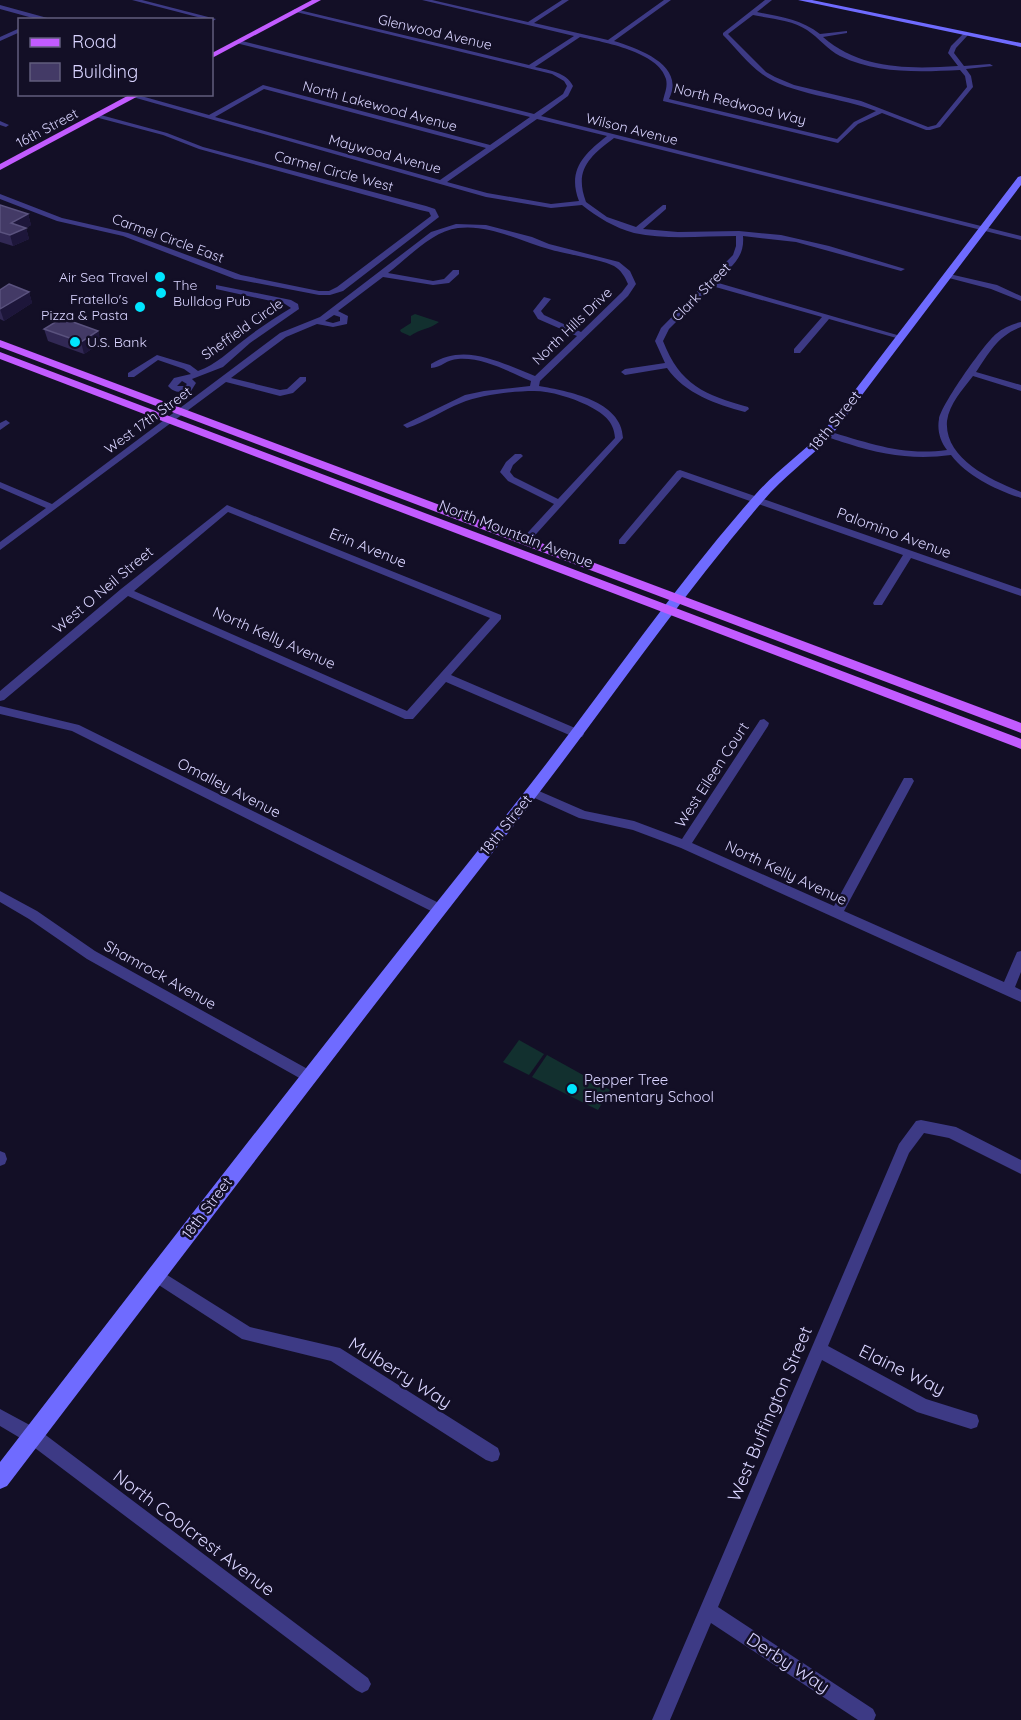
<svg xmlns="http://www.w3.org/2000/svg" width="1021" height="1720" viewBox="0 0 1021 1720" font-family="Quicksand,sans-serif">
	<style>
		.green { fill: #12302f }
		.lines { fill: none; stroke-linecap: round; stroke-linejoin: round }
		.minor { fill: #3d3a85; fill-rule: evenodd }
		.secondary { fill: #6f6bff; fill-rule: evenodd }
		.primary { fill: #c25bff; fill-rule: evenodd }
		.wall { fill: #312854 }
		.shaded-wall { fill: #1d163a }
		.building { fill: #433a66; stroke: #5a527e; stroke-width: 1.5 }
		.poi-dot { fill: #00e5ff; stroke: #130f26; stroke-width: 2 }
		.labels { text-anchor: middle; stroke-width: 5; stroke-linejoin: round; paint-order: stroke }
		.far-street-label { font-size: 14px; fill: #d9d4ff; stroke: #130f26 }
		.far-poi-label { font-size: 14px; fill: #d9d4ff; stroke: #130f26; text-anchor: end }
		.street-label { font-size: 15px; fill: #d9d4ff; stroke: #130f26 }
		.poi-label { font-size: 15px; fill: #d9d4ff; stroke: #130f26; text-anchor: start }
		.near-street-label { font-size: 18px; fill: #d9d4ff; stroke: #130f26 }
	</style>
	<rect width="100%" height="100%" fill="#130f26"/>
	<g class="green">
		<path d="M415,314L439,322C430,329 420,329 410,336L401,332L400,330L411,323V316Z"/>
		<path d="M519,1040L544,1054L529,1075L503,1062Z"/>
		<path d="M547,1055L610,1090L598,1110L532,1077Z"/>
	</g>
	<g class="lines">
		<g class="minor">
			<path d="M132,0H142L216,19L213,21Z"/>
			<path d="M422,0H432L528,22L562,0H569L534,23L608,40L664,0H671L614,41C639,49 686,65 669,99L837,139L854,122L876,111C844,98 788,94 762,74C748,64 736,48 723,35V33L765,0H772L757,12C779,17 801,19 820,34L847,31V33L823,37C861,70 910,69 958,66L948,53L951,46L964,33H968V35L956,48L954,53L964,66L990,64L993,66L966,69L971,76L973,87L940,127L930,130H926L882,113L858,124L838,143L663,101C664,94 668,88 666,79C659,52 603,42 580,37L535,67C549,70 566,72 573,86L568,96L541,116L1021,236V240L614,138C589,157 574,170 586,202L607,217L636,227L663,205H666V209L643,229L678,232L739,231L781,235L829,246L905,269L901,271L796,242L743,236C745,259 730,267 715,282L904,337L900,339L829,319L800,353H794V349L822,317L712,286L669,329L663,341C680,385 705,395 748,407L749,409L745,412C716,404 685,394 667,368L625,375L621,372L625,369L665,363L655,341L661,328L733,255L736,246V236C702,236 666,240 634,233C615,228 597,217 582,205L551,208L486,197L122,94H134L209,115L263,85L490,145L530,117L236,43L238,40L534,114L563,94L567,86L564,81L552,74L292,11L295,9L529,65L574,36ZM753,15C771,19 792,20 807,30C819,38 828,50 840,56C877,74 920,72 960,70L965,76L967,87L936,125L928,127L861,101L794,85L775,77L766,72L728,34ZM264,89L486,148L440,180L215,117ZM537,119L607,136C584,154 567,170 579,201L551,204L487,193L447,182Z"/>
			<path d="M0,5L51,19L52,20H40L0,9Z"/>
			<path d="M20,28V32L0,41V37Z"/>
			<path d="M97,114L167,133L203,147L426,206L435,209L439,217L343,291L330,295H319L235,279L123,236L57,221L0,199V194L62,218L128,233L241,275L319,291H329L337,287L431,216L429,212L420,210L199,149L163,135L95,117V115Z"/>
			<path d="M0,121L9,125L6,127L0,125Z"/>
			<path d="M456,224L486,225L532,237L549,244L619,262L630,271L636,284L628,296L540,381L539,386C568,391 622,401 623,438L528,543H522L520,541L554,504L508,481L500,472L506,462L515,454H521L523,456L513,465L510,472L514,477L558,499L615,438C614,420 602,413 587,405C572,398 551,391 534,391C513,391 480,395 461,403C443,410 426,422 407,428L403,425L465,395L484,391L530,386L531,381C509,372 483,357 458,359C447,359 441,368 431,368V364C465,342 501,363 535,376L577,336L538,319L533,311L544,297L551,299L541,311L544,315L581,332L622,292L628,284C625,277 621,270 614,266C603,260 566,254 552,250C521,242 491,224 458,228C432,231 408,258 388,273L433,281L444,279L453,270H459V274L449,283L433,285L383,277L338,311L348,316L347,324L333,327L317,324L286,337L231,378L280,390L287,389L300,377H306V381L293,393L280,396L226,382L0,550V542L46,508L0,488V482L52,504L280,333L320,317L431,232ZM334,315L340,317V321L333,323L325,321Z"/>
			<path d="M945,273L997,285L1021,296V301L991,289L945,277Z"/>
			<path d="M216,285L291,300L298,304L299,309L250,343L223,367L192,379L196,383L191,391C182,393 174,393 168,386L174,378L191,374L184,369L158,360L134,377H128V373L157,355L190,365L198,371C217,364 228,352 244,340C259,328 275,318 291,308L285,304L216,289ZM182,381L187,384L185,386H177Z"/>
			<path d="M1021,322V327C998,335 989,353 976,372L1021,385V391L973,376C963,389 949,404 947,421C944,459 992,480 1021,492V498C996,490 967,476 951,455C915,460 883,455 849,444C840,441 830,439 823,434L827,431C870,443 901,456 947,450C940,441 937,430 939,419C941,405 984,344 996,334C1003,328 1012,324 1021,322Z"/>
			<path d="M6,420L10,423L0,430V423Z"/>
			<path d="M680,470L1021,589V596L911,558L882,605H874L873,603L903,555L682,477L625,544H619V540L677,471Z"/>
			<path d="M227,505L501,615V619L451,675L582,731L584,734L582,737H574L446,682L413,719H405L128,596L4,700L0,701V691L121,589ZM228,512L490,618L407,711L134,591Z"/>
			<path d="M0,706L79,725L443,905L445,909L443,913H435L72,731L0,714Z"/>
			<path d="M764,719L769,723L768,726L692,843L834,906L904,778H912L914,781L844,911L1004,982L1017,952L1021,951V972L1015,987L1021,990V1002L681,848L633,830L579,818L528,795L526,792L532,788L585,811L634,821L682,839L760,720Z"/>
			<path d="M0,891L37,911L95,951L313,1072L315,1076L313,1080L308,1082L303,1080L87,959L29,919L0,902Z"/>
			<path d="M921,1120L956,1127L1021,1160V1174L949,1138L924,1133L909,1153L828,1346L926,1399L977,1415L979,1421L977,1427L971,1429L917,1412L822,1360L718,1607L873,1709L876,1715L874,1720H858L711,1623L670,1720H652L899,1144L916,1121Z"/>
			<path d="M0,1151L5,1153L7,1159L5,1164L0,1166Z"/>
			<path d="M156,1268L250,1327L340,1348L498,1448L500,1454L498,1460L492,1462L486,1460L331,1361L242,1339L151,1280L148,1275L151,1270Z"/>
			<path d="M0,1409L39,1430L368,1678L371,1684L368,1690L362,1693L356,1690L27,1442L0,1426Z"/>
		</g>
		<g class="secondary">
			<path d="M798,0H812L1021,43V47Z"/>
			<path d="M1021,176V185L831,436C809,459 783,477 763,501C677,601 603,711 522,815C348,1037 178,1262 7,1486L0,1489V1462C170,1241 341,1022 515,804C596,702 669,592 755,495C776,471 801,454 823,432L1018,177Z"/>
		</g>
		<g class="primary">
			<path d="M312,0H321L212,58V53Z"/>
			<path d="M131,94H142L0,170V164Z"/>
			<path d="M0,340L1021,723V733L0,347Z"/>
			<path d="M0,352L1021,739V749L0,359Z"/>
		</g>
	</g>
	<g class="wall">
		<path d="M0,205L28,214L31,225L26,228L29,239L13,246L0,242Z"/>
		<path d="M0,290L29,292L32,303L4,321L0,319Z"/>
		<path d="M44,329L98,331L101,343L84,354L48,341Z"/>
	</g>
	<g class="shaded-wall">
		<path d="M28,214L31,225L26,228L29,239L13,246L10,235L11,223Z"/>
		<path d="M29,292L32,303L4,321L0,309Z"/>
		<path d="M98,331L101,343L84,354L81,342Z"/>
	</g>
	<g class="building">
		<path d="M0,205L28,214L11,223L26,228L10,235L0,232Z"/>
		<path d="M9,284L29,292L0,309V290Z"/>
		<path d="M62,318L98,331L81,342L44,329Z"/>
	</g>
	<g class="poi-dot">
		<circle cx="160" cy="277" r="6"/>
		<circle cx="161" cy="293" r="6"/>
		<circle cx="140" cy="307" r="6"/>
		<circle cx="75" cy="342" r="6"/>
		<circle cx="572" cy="1089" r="6"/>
	</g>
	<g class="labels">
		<g class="far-street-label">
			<text transform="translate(435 32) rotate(13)" y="5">Glenwood Avenue</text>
			<text transform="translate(740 104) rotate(14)" y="5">North Redwood Way</text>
			<text transform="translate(380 106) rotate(15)" y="5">North Lakewood Avenue</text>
			<text transform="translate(47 128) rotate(-28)" y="5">16th Street</text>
			<text transform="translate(632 129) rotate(14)" y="5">Wilson Avenue</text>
			<text transform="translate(385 154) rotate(15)" y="5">Maywood Avenue</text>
			<text transform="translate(334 171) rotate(15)" y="5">Carmel Circle West</text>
			<text transform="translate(168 238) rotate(20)" y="5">Carmel Circle East</text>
			<text transform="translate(701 292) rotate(-45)" y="5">Clark Street</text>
			<text transform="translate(572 326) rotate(-44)" y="5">North Hills Drive</text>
			<text transform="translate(242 329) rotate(-35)" y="5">Sheffield Circle</text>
			<text transform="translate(148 420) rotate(-36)" y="5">West 17th Street</text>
		</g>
		<g class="far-poi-label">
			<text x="148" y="282">Air Sea Travel</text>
			<text x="173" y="290" text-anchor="start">The<tspan x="173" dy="16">Bulldog Pub</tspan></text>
			<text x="128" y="304">Fratello's<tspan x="128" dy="16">Pizza &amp; Pasta</tspan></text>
			<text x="87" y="347" text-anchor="start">U.S. Bank</text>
		</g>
		<g class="street-label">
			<text transform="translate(835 421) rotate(-51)" y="5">18th Street</text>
			<text transform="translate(894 533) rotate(20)" y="5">Palomino Avenue</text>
			<text transform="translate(516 534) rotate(21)" y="5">North Mountain Avenue</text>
			<text transform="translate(368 548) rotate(22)" y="5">Erin Avenue</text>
			<text transform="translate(103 590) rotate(-40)" y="5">West O Neil Street</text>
			<text transform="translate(274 638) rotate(24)" y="5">North Kelly Avenue</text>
			<text transform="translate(712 775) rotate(-57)" y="5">West Eileen Court</text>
			<text transform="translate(229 788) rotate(27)" y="5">Omalley Avenue</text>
			<text transform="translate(506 825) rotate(-51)" y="5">18th Street</text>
			<text transform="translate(786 873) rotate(25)" y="5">North Kelly Avenue</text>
			<text transform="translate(160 975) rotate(29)" y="5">Shamrock Avenue</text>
			<text transform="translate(207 1208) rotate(-53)" y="5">18th Street</text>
		</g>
		<g class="poi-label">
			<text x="584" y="1085">Pepper Tree<tspan x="584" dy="17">Elementary School</tspan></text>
		</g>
		<g class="near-street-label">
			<text transform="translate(902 1370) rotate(26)" y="6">Elaine Way</text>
			<text transform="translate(400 1373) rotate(32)" y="6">Mulberry Way</text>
			<text transform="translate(770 1414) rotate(-67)" y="6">West Buffington Street</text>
			<text transform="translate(194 1533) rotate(37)" y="6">North Coolcrest Avenue</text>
			<text transform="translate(788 1663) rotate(33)" y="6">Derby Way</text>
		</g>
	</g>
	<rect x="18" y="18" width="195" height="78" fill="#130f26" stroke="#625e7d" stroke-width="1.5"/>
	<rect x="30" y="38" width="30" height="9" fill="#c25bff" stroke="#625e7d" stroke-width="1.5"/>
	<text x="72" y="48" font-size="18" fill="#d9d4ff">Road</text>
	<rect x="30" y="63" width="30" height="18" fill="#433a66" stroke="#625e7d" stroke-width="1.5"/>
	<text x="72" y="78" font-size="18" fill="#d9d4ff">Building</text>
</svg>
